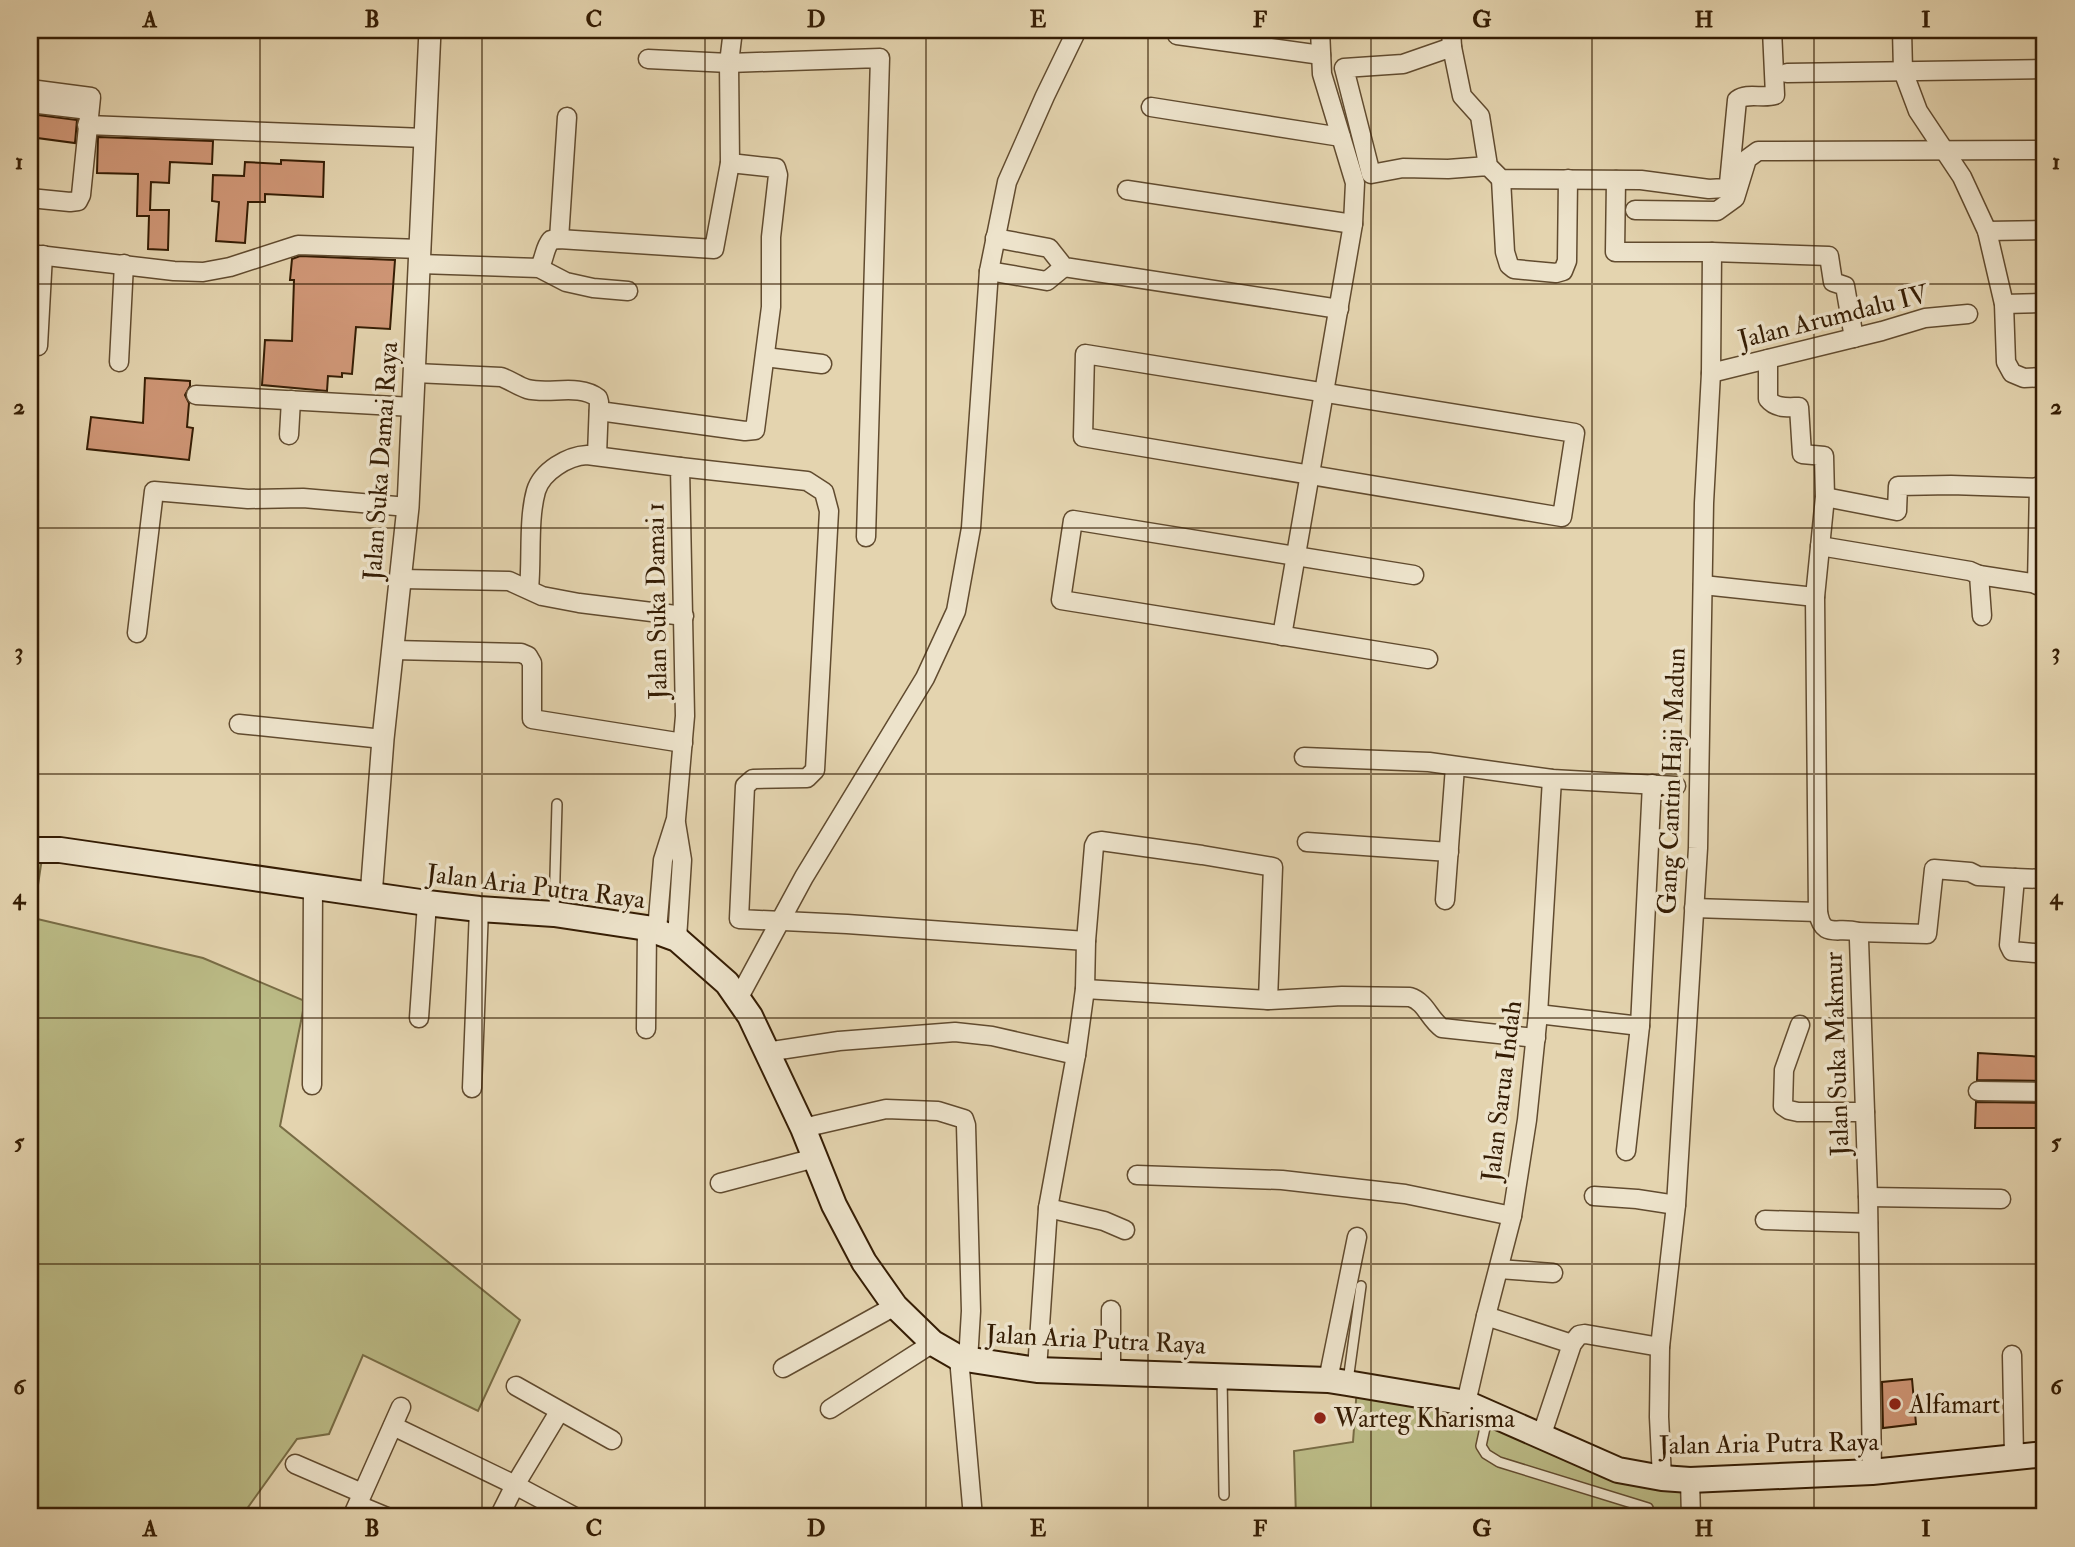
<svg xmlns="http://www.w3.org/2000/svg" width="2075" height="1547" viewBox="0 0 2075 1547" font-family="'IM FELL Double Pica',serif">
	<style>
		.green { fill: #bbbb86; stroke: #786c45; stroke-width: 2 }
		.building { fill: #cf9676; stroke: #351d04; stroke-width: 2 }
		.lines { fill: none; stroke-linecap: round; stroke-linejoin: round }
		.service-casing { stroke: #614b2f; stroke-width: 12 }
		.minor-casing { stroke: #614b2f; stroke-width: 21 }
		.tertiary-casing { stroke: #614b2f; stroke-width: 24 }
		.secondary-casing { stroke: #351d04; stroke-width: 28 }
		.service { stroke: #ede3cb; stroke-width: 9 }
		.minor { stroke: #ede3cb; stroke-width: 18 }
		.tertiary { stroke: #ede3cb; stroke-width: 21 }
		.secondary { stroke: #ede3cb; stroke-width: 24 }
		.grid { fill: none; stroke: #351d04; stroke-width: 2; stroke-opacity: 0.55 }
		.poi-dot { fill: #8f2418; stroke: #ede3cb; stroke-width: 2.5 }
		.labels { text-anchor: middle; stroke-width: 7; stroke-linejoin: round; paint-order: stroke }
		.street-label { font-size: 26px; fill: #351d04; stroke: #ede3cb }
		.poi-label { font-size: 26px; fill: #351d04; stroke: #ede3cb; text-anchor: start }
		.neatline { fill: none; stroke: #351d04; stroke-width: 2.5 }
		.grid-label { font-size: 23px; text-anchor: middle; font-weight: bold; fill: #351d04 }
	</style>
	<rect width="100%" height="100%" fill="#e4d4af"/>
	<filter id="stains"><feTurbulence type="fractalNoise" baseFrequency=".00286" numOctaves="4"/><feColorMatrix values="0 0 0 0 .2 0 0 0 0 .09 0 0 0 0 .02 0 0 0 .5 -.17"/></filter>
	<radialGradient id="worn" r=".72"><stop offset=".6" stop-color="#630" stop-opacity="0"/><stop offset="1" stop-color="#630" stop-opacity=".3"/></radialGradient>
	<g class="green">
		<path d="M42,858L33,918L203,958L305,1001L280,1126L520,1320L478,1411L363,1355L329,1434L297,1439L241,1517H30V860Z"/>
		<path d="M1357,1387L1438,1401L1684,1488L1683,1517H1296L1294,1451L1353,1442Z"/>
	</g>
	<g class="building">
		<path d="M30,114L77,120L75,143L30,137Z"/>
		<path d="M98,137L213,141L212,164L170,162L169,183L151,182L150,210H169L168,250L148,249L149,216H137L138,174L97,173Z"/>
		<path d="M281,160L324,162L323,197L265,194V202H248L245,243L216,241L219,202L212,201L213,175L244,176L245,162L281,164Z"/>
		<path d="M300,256L395,260L390,329L356,327L352,374L342,373V377L328,376L327,391L262,385L265,340L292,341L294,280H290L292,259Z"/>
		<path d="M145,378L190,381V386L185,395L189,403L187,427L193,428L189,460L87,449L91,417L143,423Z"/>
		<path d="M1978,1053L2045,1057V1081L1977,1080Z"/>
		<path d="M1976,1102L2045,1103V1128H1975Z"/>
		<path d="M1912,1379L1916,1424L1883,1428L1882,1382Z"/>
	</g>
	<g class="lines">
		<g class="service-casing">
			<g id="service">
				<path d="M554,912L557,804"/>
				<path d="M1222,1377L1224,1495"/>
				<path d="M1348,1381L1361,1286"/>
				<path d="M1488,1414L1481,1446L1486,1454L1499,1462L1648,1508"/>
			</g>
		</g>
		<g class="minor-casing">
			<g id="minor">
				<path d="M1451,30L1452,47"/>
				<path d="M1902,30L1903,71L1918,111L1962,177L1987,231L2004,304L2006,362L2012,373L2024,378L2045,377"/>
				<path d="M1177,35L1321,55"/>
				<path d="M648,59L729,63L880,58L866,537"/>
				<path d="M1787,73L2045,69"/>
				<path d="M30,89L91,97L81,195L78,201L70,202L30,198"/>
				<path d="M30,103L89,110"/>
				<path d="M1151,107L1341,137"/>
				<path d="M87,125L425,138"/>
				<path d="M1488,166L1448,169L1403,168L1371,174L1344,68L1403,64L1452,47L1462,96L1480,116L1488,166L1501,179L1641,180L1709,189L1725,188L1729,183L1737,100C1748,92 1762,99 1775,95L1772,30"/>
				<path d="M1501,179L1505,252L1509,265L1514,269L1556,273L1563,271L1567,261L1568,179"/>
				<path d="M1616,180L1615,252H1712L1711,373L1704,503L1698,848L1676,1205L1660,1347L1659,1417L1662,1478"/>
				<path d="M1127,190L1353,224"/>
				<path d="M1635,210L1717,211L1735,198L1747,159L1758,151L2045,150"/>
				<path d="M1987,231L2045,230"/>
				<path d="M995,238L1049,248L1064,267L1339,309"/>
				<path d="M559,239L567,117"/>
				<path d="M1712,252L1829,256L1833,282L1845,286L1854,338"/>
				<path d="M30,254L174,271L203,272L230,267L298,245L421,249"/>
				<path d="M420,264L539,268L566,282L593,288L628,291"/>
				<path d="M539,268C545,259 544,248 551,240L559,239L714,249L730,163L729,63L733,30"/>
				<path d="M989,271L1047,281L1064,267"/>
				<path d="M2004,304L2045,303"/>
				<path d="M38,346L43,255"/>
				<path d="M1085,354L1575,433L1562,517L1083,437Z"/>
				<path d="M765,357L822,364"/>
				<path d="M1768,359V399C1776,409 1788,407 1799,407L1802,454L1824,456L1825,497L1815,597L1818,912C1823,940 1837,926 1858,932L1859,940L1868,1197L1872,1472"/>
				<path d="M119,362L124,264"/>
				<path d="M415,373L501,377C510,380 518,386 527,389C549,395 579,383 598,398L599,402L597,455"/>
				<path d="M1711,373L1882,331L1925,318L1968,314"/>
				<path d="M196,395L413,407"/>
				<path d="M599,411L745,431L755,430L771,307V237L778,175L776,168L730,163"/>
				<path d="M289,435L291,400"/>
				<path d="M680,467L807,481L824,492L829,511L815,770L807,778L753,779L745,786L739,919L847,924L1086,941"/>
				<path d="M1825,497L1897,511L1898,486L1951,485L2045,488"/>
				<path d="M1820,546L1970,571L1979,575L1982,616"/>
				<path d="M1414,575L1073,520L1061,600L1428,659"/>
				<path d="M1979,575L2045,585"/>
				<path d="M401,579L509,581L542,596L579,603L684,616"/>
				<path d="M1703,585L1815,597"/>
				<path d="M2037,585L2039,486"/>
				<path d="M529,589C532,559 528,519 536,491C542,471 568,456 587,455L680,467L685,716L676,819L663,860L657,930"/>
				<path d="M137,633L154,491L248,499L303,498L408,507"/>
				<path d="M1282,636L1353,224L1355,183L1322,74L1320,30"/>
				<path d="M394,650L521,653L528,656L532,663V719L683,743"/>
				<path d="M239,724L383,739"/>
				<path d="M1304,757L1429,762L1552,779L1676,786"/>
				<path d="M676,823L682,860L677,939"/>
				<path d="M1307,842L1449,852"/>
				<path d="M2045,879L2015,878L2009,945L2012,951L2045,954"/>
				<path d="M1445,900L1455,767"/>
				<path d="M1694,908L1818,912"/>
				<path d="M1858,932L1927,934L1934,869L1970,872L1978,876L2015,878"/>
				<path d="M1085,989L1268,1000L1342,996L1410,997C1426,1002 1429,1019 1442,1028L1536,1038"/>
				<path d="M738,999L804,877L925,678L956,611L971,528L989,271L1007,182L1045,96L1077,30"/>
				<path d="M1538,1014L1640,1026"/>
				<path d="M419,1018L427,903"/>
				<path d="M1800,1025L1784,1070L1783,1106L1789,1110L1798,1112H1865"/>
				<path d="M646,1029L647,928"/>
				<path d="M766,1052L839,1041L955,1032L992,1036L1076,1055"/>
				<path d="M312,1085L313,887"/>
				<path d="M472,1088L479,909"/>
				<path d="M1978,1091L2045,1092"/>
				<path d="M803,1128L886,1109L938,1111L964,1119L966,1125L971,1311L968,1361"/>
				<path d="M1626,1151L1640,1026L1652,784"/>
				<path d="M1137,1175L1282,1180L1405,1194L1512,1216"/>
				<path d="M720,1183L815,1158"/>
				<path d="M1594,1196L1637,1199L1676,1205"/>
				<path d="M1868,1197L2001,1199"/>
				<path d="M1048,1208L1104,1221L1125,1230"/>
				<path d="M1765,1220L1868,1223"/>
				<path d="M1499,1269L1553,1273"/>
				<path d="M1486,1316L1572,1344"/>
				<path d="M2012,1355L2014,1456"/>
				<path d="M959,1358L973,1517"/>
				<path d="M783,1368L895,1306"/>
				<path d="M1037,1370L1048,1208L1076,1055L1085,989L1086,941L1094,846L1096,842L1101,841L1202,855L1273,867L1268,1000"/>
				<path d="M1111,1372V1310"/>
				<path d="M1328,1380L1357,1237"/>
				<path d="M516,1386L612,1440"/>
				<path d="M1466,1403L1486,1316L1512,1216L1527,1120L1538,1014L1552,779"/>
				<path d="M830,1409L933,1343"/>
				<path d="M393,1426L515,1485L575,1517"/>
				<path d="M1541,1437L1572,1344L1579,1335L1585,1334L1660,1347"/>
				<path d="M295,1464L362,1493"/>
				<path d="M1690,1480L1691,1517"/>
				<path d="M358,1505L387,1517"/>
				<path d="M352,1517L401,1407"/>
				<path d="M499,1517L515,1485L559,1412"/>
			</g>
		</g>
		<g class="tertiary-casing">
			<path id="tertiary" d="M371,896L383,739L408,507L430,30"/>
		</g>
		<g class="secondary-casing">
			<path id="secondary" d="M30,850H60L427,903L479,909L554,914L647,928L677,939L727,983L750,1016L803,1128L834,1205L864,1262L895,1306L933,1343L959,1358L1037,1370L1328,1380L1347,1383L1466,1403L1618,1470L1662,1478L1690,1480L1872,1472L2045,1454"/>
		</g>
		<use href="#service" class="service"/>
		<use href="#minor" class="minor"/>
		<use href="#tertiary" class="tertiary"/>
		<use href="#secondary" class="secondary"/>
	</g>
	<path class="grid" d="M260,30V1517M482,30V1517M705,30V1517M926,30V1517M1148,30V1517M1371,30V1517M1592,30V1517M1814,30V1517M30,284H2045M30,528H2045M30,774H2045M30,1018H2045M30,1264H2045"/>
	<g class="poi-dot">
		<circle cx="1895" cy="1404" r="7"/>
		<circle cx="1320" cy="1418" r="7"/>
	</g>
	<g class="labels">
		<g class="street-label">
			<text transform="translate(1833 316) rotate(-14)" y="9">Jalan Arumdalu IV</text>
			<text transform="translate(380 461) rotate(-86)" y="9">Jalan Suka Damai Raya</text>
			<text transform="translate(656 601) rotate(-91)" y="9">Jalan Suka Damai 1</text>
			<text transform="translate(1671 781) rotate(-88)" y="9">Gang Cantin Haji Madun</text>
			<text transform="translate(536 886) rotate(7)" y="9">Jalan Aria Putra Raya</text>
			<text transform="translate(1836 1054) rotate(-92)" y="9">Jalan Suka Makmur</text>
			<text transform="translate(1501 1091) rotate(-83)" y="9">Jalan Sarua Indah</text>
			<text transform="translate(1096 1339) rotate(3)" y="9">Jalan Aria Putra Raya</text>
			<text transform="translate(1769 1443) rotate(-1)" y="9">Jalan Aria Putra Raya</text>
		</g>
		<g class="poi-label">
			<text x="1909" y="1413">Alfamart</text>
			<text x="1334" y="1427">Warteg Kharisma</text>
		</g>
	</g>
	<rect width="2075" height="1547" fill="none" stroke="#e4d4af" stroke-width="77"/>
	<rect x="38" y="38" width="1998" height="1470" class="neatline"/>
	<g class="grid-label">
		<text x="150" y="27">A</text>
		<text x="372" y="27">B</text>
		<text x="594" y="27">C</text>
		<text x="816" y="27">D</text>
		<text x="1038" y="27">E</text>
		<text x="1260" y="27">F</text>
		<text x="1482" y="27">G</text>
		<text x="1704" y="27">H</text>
		<text x="1926" y="27">I</text>
		<text x="19" y="169">1</text>
		<text x="2056" y="169">1</text>
		<text x="19" y="414">2</text>
		<text x="2056" y="414">2</text>
		<text x="19" y="659">3</text>
		<text x="2056" y="659">3</text>
		<text x="19" y="904">4</text>
		<text x="2056" y="904">4</text>
		<text x="19" y="1149">5</text>
		<text x="2056" y="1149">5</text>
		<text x="19" y="1394">6</text>
		<text x="2056" y="1394">6</text>
		<text x="150" y="1536">A</text>
		<text x="372" y="1536">B</text>
		<text x="594" y="1536">C</text>
		<text x="816" y="1536">D</text>
		<text x="1038" y="1536">E</text>
		<text x="1260" y="1536">F</text>
		<text x="1482" y="1536">G</text>
		<text x="1704" y="1536">H</text>
		<text x="1926" y="1536">I</text>
	</g>
	<rect width="100%" height="100%" filter="url(#stains)"/>
	<rect width="100%" height="100%" fill="url(#worn)"/>
</svg>
